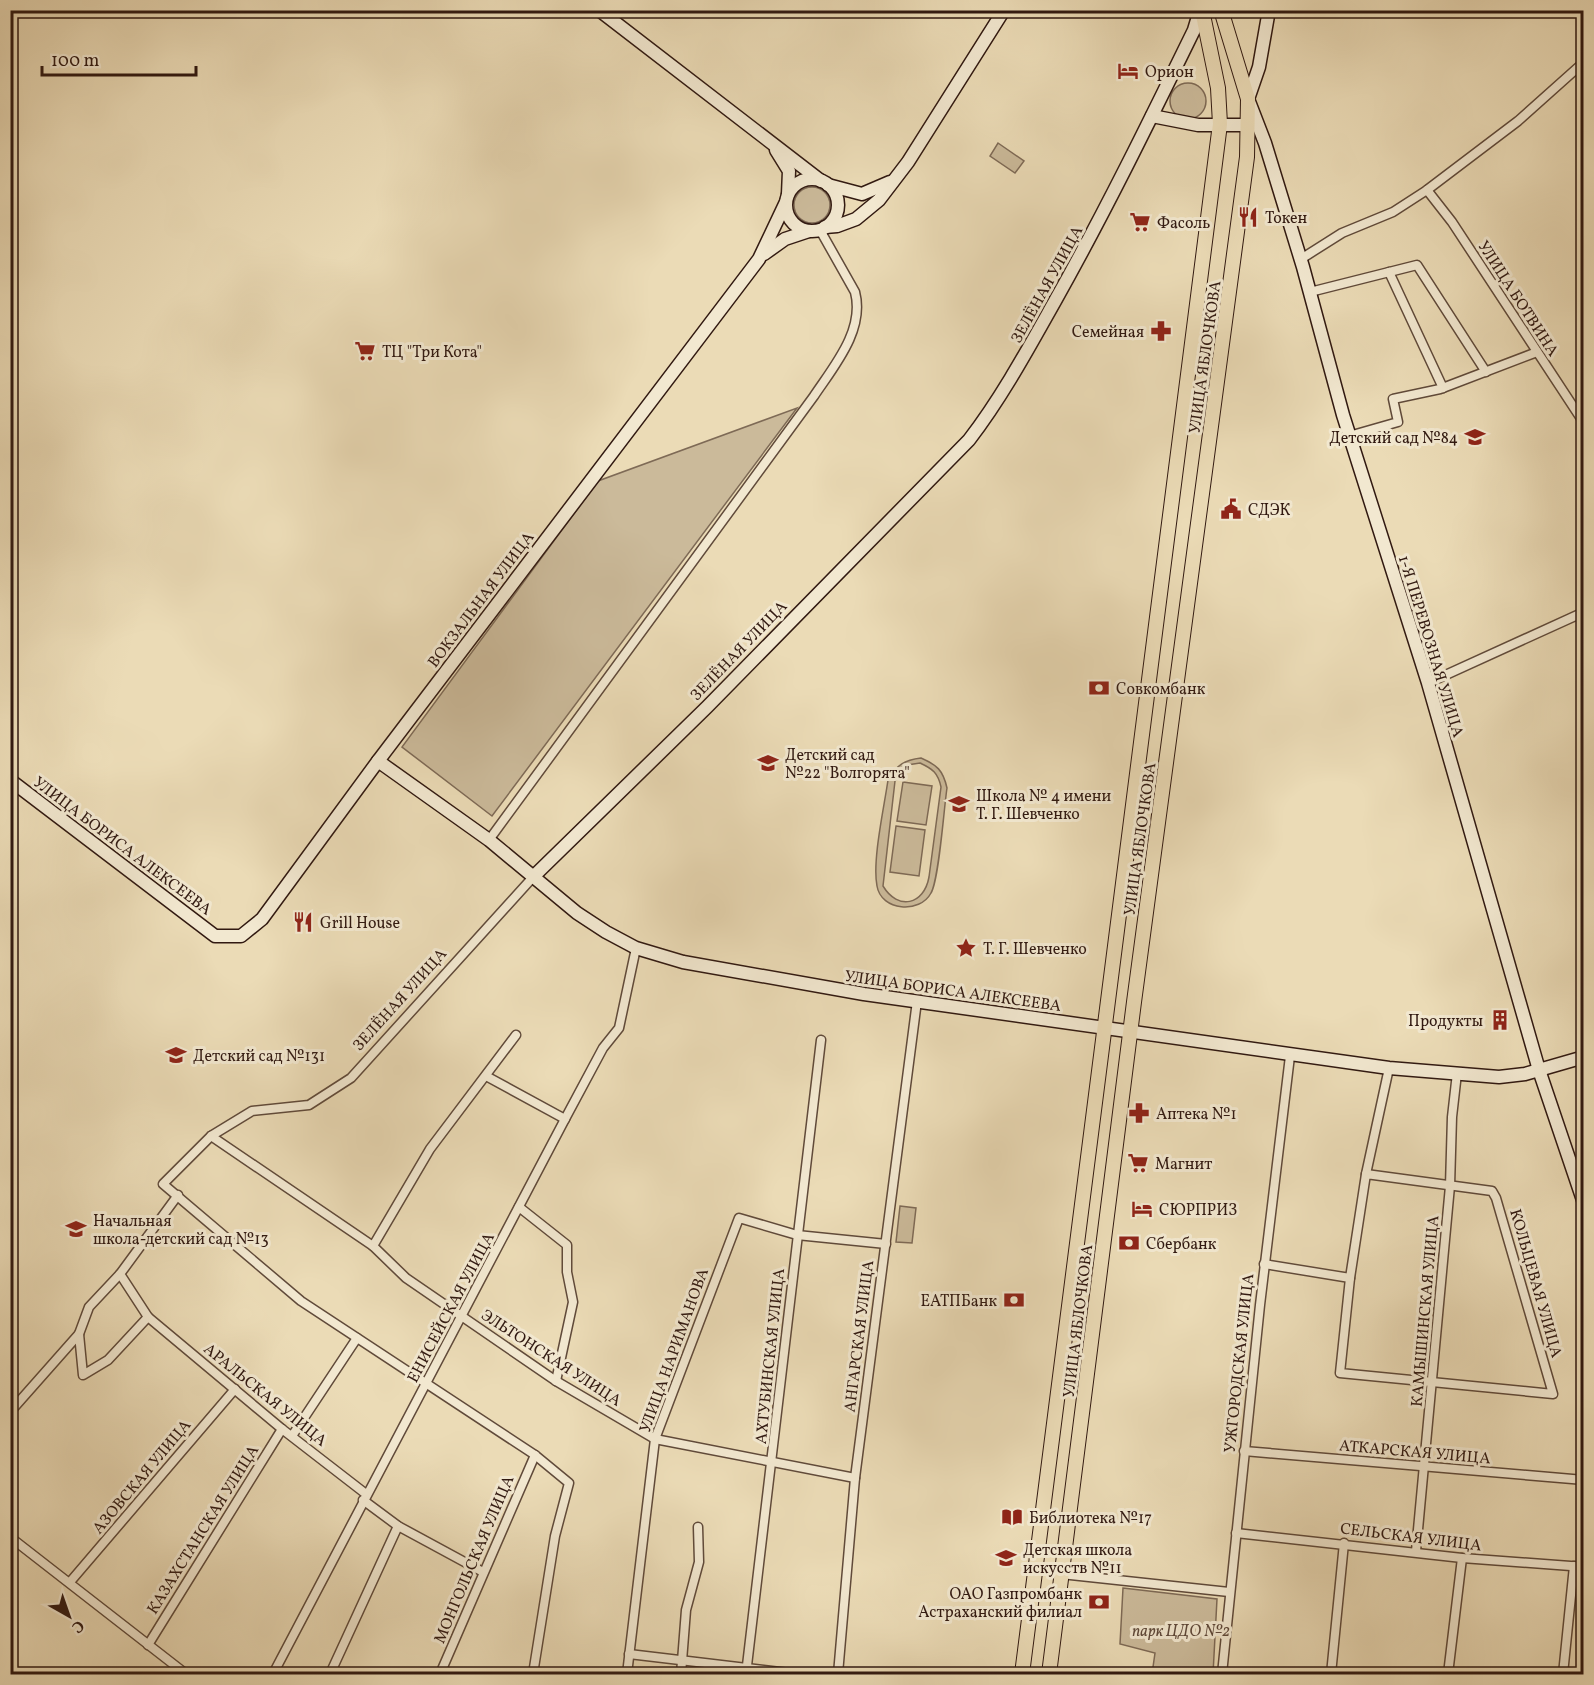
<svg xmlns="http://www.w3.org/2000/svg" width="1594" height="1685" viewBox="0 0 1594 1685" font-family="Vollkorn,serif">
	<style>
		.green { fill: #cbba9a; stroke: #7e6a56; stroke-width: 1.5; fill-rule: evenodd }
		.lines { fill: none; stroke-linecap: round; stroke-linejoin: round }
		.street-casing { stroke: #604a3a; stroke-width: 11 }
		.secondary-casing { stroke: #311911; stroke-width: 15 }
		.primary-casing { stroke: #311911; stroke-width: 16 }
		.street { stroke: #f2e8d0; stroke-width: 8 }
		.secondary { stroke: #f2e8d0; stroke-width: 12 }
		.primary { stroke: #ebdbb6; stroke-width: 14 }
		.labels { text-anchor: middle; stroke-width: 6; stroke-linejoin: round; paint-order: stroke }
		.poi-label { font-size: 16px; fill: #311911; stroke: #f2e8d0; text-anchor: start }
		.street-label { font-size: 16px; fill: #311911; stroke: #f2e8d0 }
		.park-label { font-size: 16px; font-style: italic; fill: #5f493a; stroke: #f2e8d0 }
	</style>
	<rect width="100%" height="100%" fill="#ebdbb6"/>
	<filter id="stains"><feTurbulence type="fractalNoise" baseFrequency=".00333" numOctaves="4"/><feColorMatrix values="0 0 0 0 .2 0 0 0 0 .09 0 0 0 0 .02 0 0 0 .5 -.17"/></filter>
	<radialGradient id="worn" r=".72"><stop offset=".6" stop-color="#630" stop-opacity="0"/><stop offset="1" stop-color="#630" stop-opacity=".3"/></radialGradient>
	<g class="green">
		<circle cx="1188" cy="101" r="18"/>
		<path d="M998,143L1024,161L1015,173L990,156Z"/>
		<circle cx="812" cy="205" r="18"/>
		<path d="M797,408L492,816L402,747L598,481Z"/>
		<path d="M921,758C937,765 943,770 947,788C944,807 939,880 931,893C920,914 881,911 877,886C872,861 884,808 888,780C896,765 905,760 921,758ZM920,763C933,769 938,773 941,787L929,877C924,905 898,911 883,886L895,781L907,765Z"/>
		<path d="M903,782L932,786L926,825L897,821Z"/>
		<path d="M896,826L925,830L919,876L890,872Z"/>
		<path d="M900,1206L916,1208L912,1243L896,1242Z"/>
		<path d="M1123,1588L1217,1599L1213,1674H1152L1155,1653L1120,1644Z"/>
	</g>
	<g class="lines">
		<g class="street-casing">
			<g id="street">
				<path d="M1427,190L1452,222L1584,423"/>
				<path d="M1301,259L1342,233L1393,212L1427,190L1518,121L1584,62"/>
				<path d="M1389,272L1443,388"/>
				<path d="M1310,292L1417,265L1486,372"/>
				<path d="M1349,436L1398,422L1393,399L1440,389L1537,352"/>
				<path d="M1428,683L1584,612"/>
				<path d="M489,840L814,396C834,366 865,330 855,292L820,230"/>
				<path d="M486,1076L565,1119"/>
				<path d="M211,1136L373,1246L406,1278L556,1381L655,1439L855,1478"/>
				<path d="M1366,1174L1492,1191L1496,1198L1553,1394L1340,1373L1350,1278Z"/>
				<path d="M1366,1174L1389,1068"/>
				<path d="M519,1207L567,1245V1272L573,1302L556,1381"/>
				<path d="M373,1246L430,1149L516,1035"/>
				<path d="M1264,1264L1350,1278"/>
				<path d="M148,1317L282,1429L366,1494"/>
				<path d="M79,1334L89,1307L120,1274"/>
				<path d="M10,1412L79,1334L83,1375L108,1360L148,1317L120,1274L178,1195"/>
				<path d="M292,1436L357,1338"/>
				<path d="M1244,1451L1584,1480"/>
				<path d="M363,1500L398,1526L483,1572"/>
				<path d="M1236,1533L1462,1558L1584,1567"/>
				<path d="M10,1537L186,1674"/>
				<path d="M1416,1551L1450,1186L1452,1117L1457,1073"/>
				<path d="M1061,1574L1229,1592"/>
				<path d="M70,1582L235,1389"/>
				<path d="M148,1645L282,1429"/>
				<path d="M629,1654L797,1674"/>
				<path d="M273,1674L565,1119L603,1048L619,1028L636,948"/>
				<path d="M330,1674L398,1526"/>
				<path d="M440,1674L535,1455"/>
				<path d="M533,1674L555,1536L569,1483L535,1455L301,1301L163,1184L211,1136L252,1111L309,1105L351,1078L534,876"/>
				<path d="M627,1674L655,1439L739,1218L797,1235L886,1244"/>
				<path d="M681,1674L686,1610L699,1562L698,1527"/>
				<path d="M746,1674L821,1040"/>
				<path d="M838,1674L855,1478L917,1001"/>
				<path d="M1222,1674L1260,1305L1290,1056"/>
				<path d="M1331,1674L1344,1543"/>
				<path d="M1448,1674L1462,1558"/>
				<path d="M1563,1674L1574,1566"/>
			</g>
		</g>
		<g class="secondary-casing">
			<g id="secondary">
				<path d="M599,10L821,181"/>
				<path d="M1269,10L1259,67L1248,99L1265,143L1303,267L1343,415L1428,683L1539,1070L1584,1203"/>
				<path d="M1152,116L1198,125H1249"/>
				<path d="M776,150L789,171L788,194"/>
				<circle cx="812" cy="205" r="26"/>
				<path d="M828,185L862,194L890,182"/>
				<path d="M825,227L837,226L856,219L879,200L908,162L1004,10"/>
				<path d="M764,254L785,239L809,231"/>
				<path d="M378,761L489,840L577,913L606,932L636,948L683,962L864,994L1389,1068L1499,1077L1525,1074L1584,1057"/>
				<path d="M10,780L215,936H241L262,919L378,761L759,259L786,202"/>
				<path d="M534,876L707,707L969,440C1002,397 1028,349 1055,301C1105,212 1149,122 1194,30L1200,10"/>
			</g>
		</g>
		<g class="primary-casing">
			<g id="primary">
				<path d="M1022,1674L1220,124L1218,88L1202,10"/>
				<path d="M1049,1674L1134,1002L1247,157L1248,99L1221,10"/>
			</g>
		</g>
		<use href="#street" class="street"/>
		<use href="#secondary" class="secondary"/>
		<use href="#primary" class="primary"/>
	</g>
	<defs>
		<g id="hotel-bare" transform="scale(1.62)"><path d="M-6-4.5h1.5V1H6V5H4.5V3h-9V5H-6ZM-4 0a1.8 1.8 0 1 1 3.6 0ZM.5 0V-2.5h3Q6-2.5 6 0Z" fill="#8f2418" stroke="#f2e8d0" stroke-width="2.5" paint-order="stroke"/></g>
		<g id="restaurant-bare" transform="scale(1.62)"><path d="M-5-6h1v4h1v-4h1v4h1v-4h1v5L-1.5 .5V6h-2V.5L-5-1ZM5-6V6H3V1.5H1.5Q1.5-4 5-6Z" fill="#8f2418" stroke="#f2e8d0" stroke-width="2.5" paint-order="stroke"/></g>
		<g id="supermarket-bare" transform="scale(1.62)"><path d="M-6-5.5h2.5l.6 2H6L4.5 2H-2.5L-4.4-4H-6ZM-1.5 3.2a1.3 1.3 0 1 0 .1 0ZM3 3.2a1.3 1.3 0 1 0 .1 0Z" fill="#8f2418" stroke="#f2e8d0" stroke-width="2.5" paint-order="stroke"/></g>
		<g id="pharmacy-bare" transform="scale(1.62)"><path d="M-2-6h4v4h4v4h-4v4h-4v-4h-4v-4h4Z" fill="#8f2418" stroke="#f2e8d0" stroke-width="2.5" paint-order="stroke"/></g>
		<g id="school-bare" transform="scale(1.62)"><path d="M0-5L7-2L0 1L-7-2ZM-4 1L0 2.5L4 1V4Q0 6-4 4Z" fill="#8f2418" stroke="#f2e8d0" stroke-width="2.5" paint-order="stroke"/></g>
		<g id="civic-bare" transform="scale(1.62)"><path d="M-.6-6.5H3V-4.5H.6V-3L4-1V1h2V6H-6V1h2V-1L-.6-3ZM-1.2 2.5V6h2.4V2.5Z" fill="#8f2418" stroke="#f2e8d0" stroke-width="2.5" paint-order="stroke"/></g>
		<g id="bank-bare" transform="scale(1.62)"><path d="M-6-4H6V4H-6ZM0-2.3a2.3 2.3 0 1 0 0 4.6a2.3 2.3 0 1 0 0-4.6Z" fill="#8f2418" stroke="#f2e8d0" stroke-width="2.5" paint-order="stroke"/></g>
		<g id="sight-bare" transform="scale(1.62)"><path d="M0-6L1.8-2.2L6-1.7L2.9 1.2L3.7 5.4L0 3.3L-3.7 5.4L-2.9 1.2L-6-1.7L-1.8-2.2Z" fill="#8f2418" stroke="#f2e8d0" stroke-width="2.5" paint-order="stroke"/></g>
		<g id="building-bare" transform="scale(1.62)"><path d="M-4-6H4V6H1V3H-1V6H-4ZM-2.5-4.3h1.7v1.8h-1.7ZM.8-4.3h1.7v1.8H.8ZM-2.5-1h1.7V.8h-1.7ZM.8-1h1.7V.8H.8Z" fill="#8f2418" stroke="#f2e8d0" stroke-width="2.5" paint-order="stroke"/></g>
		<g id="library-bare" transform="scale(1.62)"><path d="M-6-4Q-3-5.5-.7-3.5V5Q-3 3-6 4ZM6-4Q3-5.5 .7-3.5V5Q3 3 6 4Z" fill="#8f2418" stroke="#f2e8d0" stroke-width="2.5" paint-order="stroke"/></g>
	</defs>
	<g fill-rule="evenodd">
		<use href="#hotel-bare" x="1128" y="71"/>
		<use href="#restaurant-bare" x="1248" y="217"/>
		<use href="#supermarket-bare" x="1140" y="222"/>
		<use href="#pharmacy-bare" x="1161" y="331"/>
		<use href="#supermarket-bare" x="365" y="351"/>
		<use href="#school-bare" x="1475" y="437"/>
		<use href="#civic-bare" x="1231" y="509"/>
		<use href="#bank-bare" x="1099" y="688"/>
		<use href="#school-bare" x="768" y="763"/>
		<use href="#school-bare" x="959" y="804"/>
		<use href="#restaurant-bare" x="303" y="922"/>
		<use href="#sight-bare" x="966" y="948"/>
		<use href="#building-bare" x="1500" y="1020"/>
		<use href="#school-bare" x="176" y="1055"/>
		<use href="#pharmacy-bare" x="1139" y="1113"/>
		<use href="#supermarket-bare" x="1138" y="1163"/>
		<use href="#hotel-bare" x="1142" y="1209"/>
		<use href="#school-bare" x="76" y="1229"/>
		<use href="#bank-bare" x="1129" y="1243"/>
		<use href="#bank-bare" x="1014" y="1300"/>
		<use href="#library-bare" x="1012" y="1517"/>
		<use href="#school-bare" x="1006" y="1558"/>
		<use href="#bank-bare" x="1099" y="1602"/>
	</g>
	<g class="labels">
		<g class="poi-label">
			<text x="1145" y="77">Орион</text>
			<text x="1265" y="223">Токен</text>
			<text x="1157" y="228">Фасоль</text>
			<text x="1144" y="337" text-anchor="end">Семейная</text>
			<text x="382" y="357">ТЦ "Три Кота"</text>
			<text x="1458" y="443" text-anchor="end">Детский сад №84</text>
			<text x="1248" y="515">СДЭК</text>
			<text x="1116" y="694">Совкомбанк</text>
			<text x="785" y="760">Детский сад<tspan x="785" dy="18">№22 "Волгорята"</tspan></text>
			<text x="976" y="801">Школа № 4 имени<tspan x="976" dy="18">Т. Г. Шевченко</tspan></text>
			<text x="320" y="928">Grill House</text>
			<text x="983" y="954">Т. Г. Шевченко</text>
			<text x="1483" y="1026" text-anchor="end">Продукты</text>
			<text x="193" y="1061">Детский сад №131</text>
			<text x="1156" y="1119">Аптека №1</text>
			<text x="1155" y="1169">Магнит</text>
			<text x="1159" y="1215">СЮРПРИЗ</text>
			<text x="93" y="1226">Начальная<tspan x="93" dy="18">школа-детский сад №13</tspan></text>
			<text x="1146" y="1249">Сбербанк</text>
			<text x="997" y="1306" text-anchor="end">ЕАТПБанк</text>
			<text x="1029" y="1523">Библиотека №17</text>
			<text x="1023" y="1555">Детская школа<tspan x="1023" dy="18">искусств №11</tspan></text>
			<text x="1082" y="1599" text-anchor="end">ОАО Газпромбанк<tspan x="1082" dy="18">Астраханский филиал</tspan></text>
		</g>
		<g class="street-label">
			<text transform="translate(1046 284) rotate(-61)" y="6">ЗЕЛЁНАЯ УЛИЦА</text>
			<text transform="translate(1519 298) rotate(57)" y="6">УЛИЦА БОТВИНА</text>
			<text transform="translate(1204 357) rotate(-82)" y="6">УЛИЦА ЯБЛОЧКОВА</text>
			<text transform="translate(480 599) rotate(-53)" y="6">ВОКЗАЛЬНАЯ УЛИЦА</text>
			<text transform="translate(1432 646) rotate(73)" y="6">1-Я ПЕРЕВОЗНАЯ УЛИЦА</text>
			<text transform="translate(738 650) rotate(-46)" y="6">ЗЕЛЁНАЯ УЛИЦА</text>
			<text transform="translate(1139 839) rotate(-82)" y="6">УЛИЦА ЯБЛОЧКОВА</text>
			<text transform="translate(123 845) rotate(37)" y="6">УЛИЦА БОРИСА АЛЕКСЕЕВА</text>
			<text transform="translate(953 990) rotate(8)" y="6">УЛИЦА БОРИСА АЛЕКСЕЕВА</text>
			<text transform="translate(399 999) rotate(-48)" y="6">ЗЕЛЁНАЯ УЛИЦА</text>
			<text transform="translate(1537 1283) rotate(74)" y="6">КОЛЬЦЕВАЯ УЛИЦА</text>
			<text transform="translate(450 1307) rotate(-62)" y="6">ЕНИСЕЙСКАЯ УЛИЦА</text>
			<text transform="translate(1424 1311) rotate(-85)" y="6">КАМЫШИНСКАЯ УЛИЦА</text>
			<text transform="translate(1077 1321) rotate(-83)" y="6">УЛИЦА ЯБЛОЧКОВА</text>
			<text transform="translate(858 1336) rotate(-83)" y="6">АНГАРСКАЯ УЛИЦА</text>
			<text transform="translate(673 1350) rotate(-70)" y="6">УЛИЦА НАРИМАНОВА</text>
			<text transform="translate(769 1356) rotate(-84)" y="6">АХТУБИНСКАЯ УЛИЦА</text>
			<text transform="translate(552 1357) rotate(33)" y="6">ЭЛЬТОНСКАЯ УЛИЦА</text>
			<text transform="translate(1238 1363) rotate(-84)" y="6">УЖГОРОДСКАЯ УЛИЦА</text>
			<text transform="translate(266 1394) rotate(39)" y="6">АРАЛЬСКАЯ УЛИЦА</text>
			<text transform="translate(1415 1451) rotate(5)" y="6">АТКАРСКАЯ УЛИЦА</text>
			<text transform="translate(141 1476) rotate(-50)" y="6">АЗОВСКАЯ УЛИЦА</text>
			<text transform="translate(202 1529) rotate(-58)" y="6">КАЗАХСТАНСКАЯ УЛИЦА</text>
			<text transform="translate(1411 1536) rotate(7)" y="6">СЕЛЬСКАЯ УЛИЦА</text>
			<text transform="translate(473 1559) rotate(-67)" y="6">МОНГОЛЬСКАЯ УЛИЦА</text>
		</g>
		<g class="park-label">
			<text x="1181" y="1636">парк ЦДО №2</text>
		</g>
	</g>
	<rect width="1594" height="1685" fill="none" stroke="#ebdbb6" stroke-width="36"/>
	<rect x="12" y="12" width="1570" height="1661" fill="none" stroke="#311911" stroke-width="3"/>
	<rect x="18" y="18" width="1558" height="1649" fill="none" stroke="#311911" stroke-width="1.5"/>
	<g transform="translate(69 1616) rotate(140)" stroke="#f2e8d0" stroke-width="4.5" paint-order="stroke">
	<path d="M0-4.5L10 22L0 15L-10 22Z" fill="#311911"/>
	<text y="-9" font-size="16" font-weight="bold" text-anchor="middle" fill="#311911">С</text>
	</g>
	<path d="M42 66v9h154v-9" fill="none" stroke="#311911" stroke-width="3"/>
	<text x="51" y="66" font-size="18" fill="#311911" stroke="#f2e8d0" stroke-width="4.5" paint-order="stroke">100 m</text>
	<rect width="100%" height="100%" filter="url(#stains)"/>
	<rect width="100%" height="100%" fill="url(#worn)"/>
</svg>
